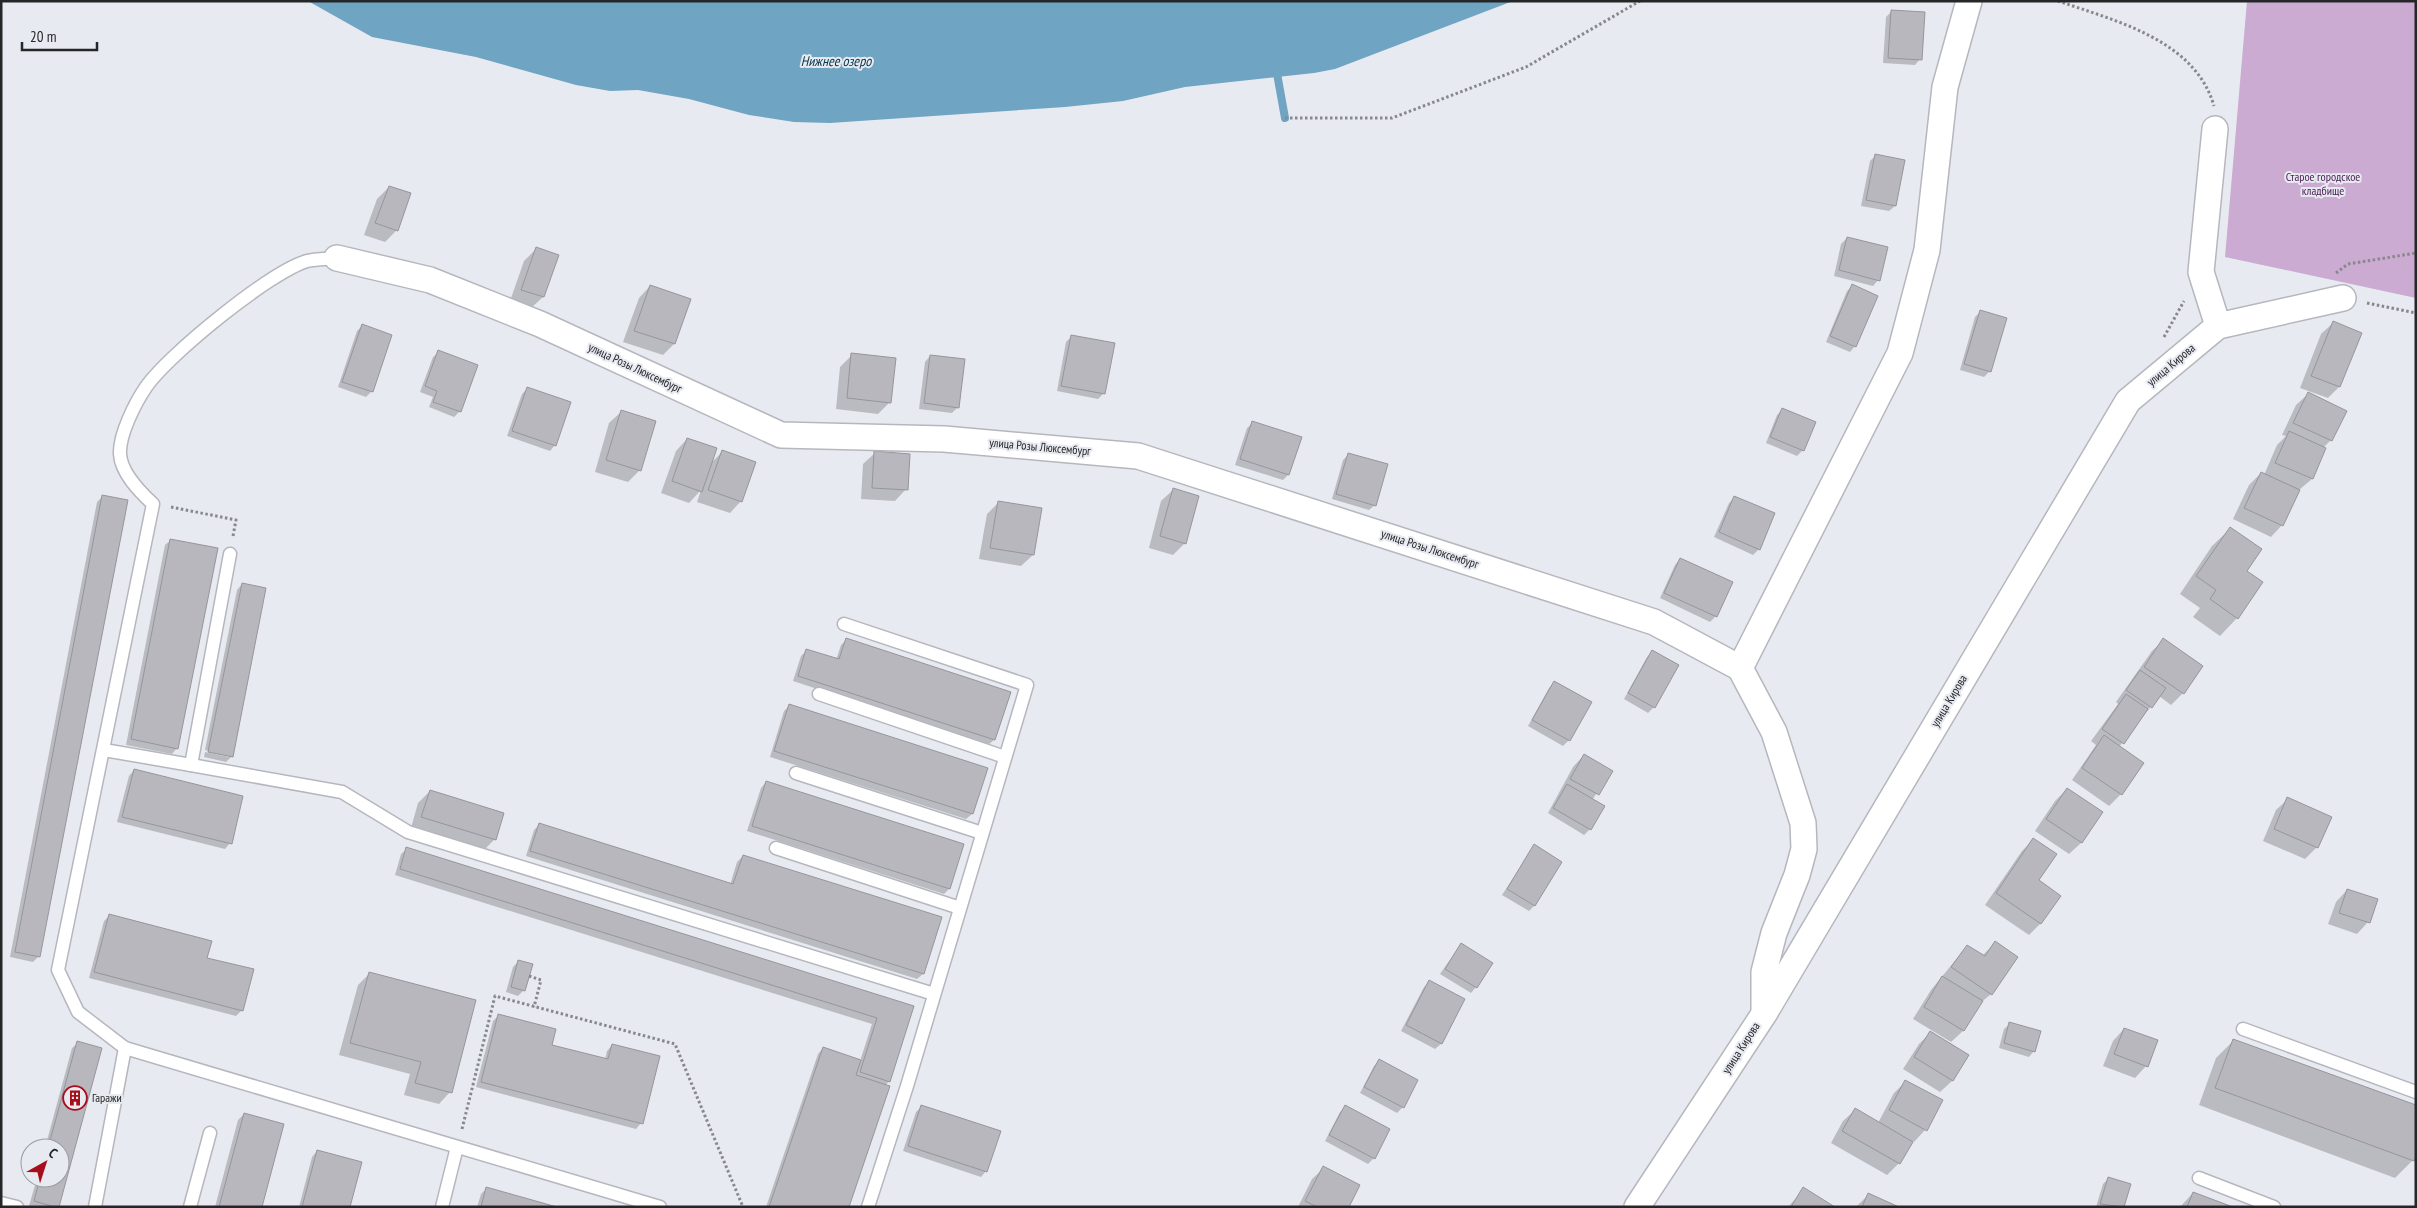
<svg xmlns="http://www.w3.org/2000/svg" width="2417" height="1208" viewBox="0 0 2417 1208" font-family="'PT Sans Narrow',sans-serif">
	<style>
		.green { fill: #cbabd1 }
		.water { fill: #6fa4c3 }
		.shadow { fill: #0003 }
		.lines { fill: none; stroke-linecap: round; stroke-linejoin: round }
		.stream { stroke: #6fa4c3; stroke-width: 8 }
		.building { fill: #b9b7be; stroke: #97959c }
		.lane-casing { stroke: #b6b7be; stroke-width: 15 }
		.street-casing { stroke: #b6b7be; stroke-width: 28 }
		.path { stroke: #87888d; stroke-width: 3; stroke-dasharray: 2.5 2.5; stroke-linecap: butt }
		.lane { stroke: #fff; stroke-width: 12 }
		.street { stroke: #fff; stroke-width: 25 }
		.labels { text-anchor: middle; stroke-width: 4; stroke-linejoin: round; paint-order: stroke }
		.park-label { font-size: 12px; fill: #4e2257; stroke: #e8eaf1 }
		.street-label { font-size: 12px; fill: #252628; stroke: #e8eaf1 }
		.poi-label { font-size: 12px; fill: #252628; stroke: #e8eaf1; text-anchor: start }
		.water-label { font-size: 14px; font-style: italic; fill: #08374d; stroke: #e8eaf1 }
	</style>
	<rect width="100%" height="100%" fill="#e8eaf1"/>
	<path class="green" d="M2247,1H2416V298L2225,257Z"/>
	<path class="water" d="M308,1H1513L1335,69L1314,73L1185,87L1123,101L1065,107L830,123L794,122L749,115L689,99L638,90L610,91L576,85L476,57L372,37Z"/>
	<g class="shadow">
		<path d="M1891,12L1920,59L1915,65L1883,63L1886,17Z"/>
		<path d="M1876,155L1904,161L1895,206L1889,211L1861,206L1870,161Z"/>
		<path d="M389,187L397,230L385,242L364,235L377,199Z"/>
		<path d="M1847,238L1878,280L1873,286L1834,276L1841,244Z"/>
		<path d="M536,249L557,256L543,297L531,308L510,301L524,261Z"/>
		<path d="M650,286L674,344L663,355L623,342L639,298Z"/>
		<path d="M1852,286L1855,346L1850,352L1826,342L1847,291Z"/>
		<path d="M1981,311L1990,371L1984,377L1960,370L1975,317Z"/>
		<path d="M2333,323L2339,387L2328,398L2300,388L2321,334Z"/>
		<path d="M362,326L391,336L371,392L366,397L338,387L357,331Z"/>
		<path d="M1071,337L1104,393L1098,399L1057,391L1066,342Z"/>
		<path d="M439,352L460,411L454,417L429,407L433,397L420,392L433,357Z"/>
		<path d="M852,355L890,402L878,414L836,409L840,367Z"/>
		<path d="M930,356L958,407L952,413L919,409L925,362Z"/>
		<path d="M527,389L555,445L550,451L507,436L522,394Z"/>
		<path d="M2308,394L2331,440L2323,448L2312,479L2299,490L2282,525L2271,537L2233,519L2249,485L2261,473L2264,475L2277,445L2286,436L2282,435L2296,405Z"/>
		<path d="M1782,410L1803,450L1797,456L1766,443L1777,415Z"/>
		<path d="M621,412L640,470L628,482L595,472L609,423Z"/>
		<path d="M1253,423L1300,438L1288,475L1283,480L1235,465L1247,428Z"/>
		<path d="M687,439L710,464L722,452L741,501L730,513L697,502L701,490L689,503L661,493L676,451Z"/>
		<path d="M875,453L906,489L895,501L861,499L863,464Z"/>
		<path d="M1349,454L1375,505L1369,510L1332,499L1343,460Z"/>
		<path d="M1173,490L1185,543L1173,555L1149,548L1161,501Z"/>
		<path d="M103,496L39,956L33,962L10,957L97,502Z"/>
		<path d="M1735,497L1759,549L1753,555L1714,537L1729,503Z"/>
		<path d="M999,502L1033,555L1021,566L979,559L987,514Z"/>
		<path d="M2230,529L2246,571L2237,618L2220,636L2193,617L2200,608L2180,594L2212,546Z"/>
		<path d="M171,540L177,748L172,754L126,745L165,545Z"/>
		<path d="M1680,559L1716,616L1710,622L1660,598L1675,565Z"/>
		<path d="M242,584L232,756L226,762L204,757L205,752L229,757V755L205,750L237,590Z"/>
		<path d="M846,640L1009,693L994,740L988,745L793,681L801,656L807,650L836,660L841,645Z"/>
		<path d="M2164,640L2183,693L2171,705L2159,696L2119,747L2121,794L2109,806L2072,780L2096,745L2091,741L2118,704L2116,702L2152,651Z"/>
		<path d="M1653,651L1677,665L1654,707L1648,713L1624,699L1647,657Z"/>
		<path d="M1555,682L1569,740L1563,746L1528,726L1549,688Z"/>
		<path d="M789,706L972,814L966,819L770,757L784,711Z"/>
		<path d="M1584,755L1612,771L1592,800L1590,829L1584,835L1548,813L1573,767Z"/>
		<path d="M134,770L230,843L225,849L117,822L129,776Z"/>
		<path d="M766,782L949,889L944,894L747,831L761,788Z"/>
		<path d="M2067,789L2101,812L2081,843L2069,854L2035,831L2055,801Z"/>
		<path d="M430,791L495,839L483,851L411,828L418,803Z"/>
		<path d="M2288,799L2317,847L2305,859L2263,841L2276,810Z"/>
		<path d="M539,825L730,885L737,862L743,856L940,918L923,974L917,979L526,856L534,830Z"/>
		<path d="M2033,840L2041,923L2029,935L1985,905L2022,851Z"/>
		<path d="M1534,846V906L1529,911L1502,895Z"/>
		<path d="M407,849L912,1006L889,1081L885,1086L848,1207H766L818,1054L823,1048L860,1061L872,1024L395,875L401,854Z"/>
		<path d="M2347,890L2368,922L2357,934L2328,924L2336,902Z"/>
		<path d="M110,915L206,958L242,1010L236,1016L89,978L104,921Z"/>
		<path d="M1995,943L1991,994L1978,1005L1963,1031L1951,1042L1913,1019L1931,990L1967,946L1982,956Z"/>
		<path d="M1461,944L1476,987L1471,993L1440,974Z"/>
		<path d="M519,961L524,990L518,996L506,992L513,967Z"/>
		<path d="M370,973L450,1092L439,1104L404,1095L410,1074L339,1055L358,985Z"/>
		<path d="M1430,981L1464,999L1441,1044L1435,1049L1401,1031L1424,987Z"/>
		<path d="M499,1015L551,1046L605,1060L607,1051L612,1045L641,1123L636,1129L476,1087L493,1021Z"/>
		<path d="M2010,1024L2034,1051L2029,1057L1999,1048L2004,1029Z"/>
		<path d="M2124,1029L2146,1066L2135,1078L2103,1066L2113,1041Z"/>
		<path d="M1930,1033L1967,1056L1952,1081L1940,1092L1903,1069L1919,1044Z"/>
		<path d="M2234,1040L2413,1160L2395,1178L2199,1105L2216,1058Z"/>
		<path d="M78,1043L58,1207L29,1206L37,1178H60V1148H45L72,1048Z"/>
		<path d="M1379,1061L1403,1107L1397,1113L1360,1093L1374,1066Z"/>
		<path d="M1906,1081L1925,1130L1914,1142L1912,1141L1899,1163L1887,1175L1831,1143L1843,1121L1855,1110L1878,1123L1894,1093Z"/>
		<path d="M922,1106L986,1171L981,1177L903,1151L916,1112Z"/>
		<path d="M1345,1107L1374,1158L1368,1164L1325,1141L1340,1112Z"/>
		<path d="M244,1114L261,1207H215L238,1120Z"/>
		<path d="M317,1151L349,1207H299L312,1157Z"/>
		<path d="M1324,1168L1347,1207H1298L1312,1179Z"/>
		<path d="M2108,1179L2123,1207H2096L2103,1184Z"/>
		<path d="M486,1189L552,1207H477L481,1194Z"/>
		<path d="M1804,1189L1833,1207H1788Z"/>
		<path d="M2193,1193L2230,1207H2180Z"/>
		<path d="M1868,1195L1896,1207H1856Z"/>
	</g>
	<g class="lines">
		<path class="stream" d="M1276,68L1285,118"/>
	</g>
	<g class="building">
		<path d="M1891,10L1925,12L1922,60L1888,58Z"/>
		<path d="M1875,154L1905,160L1896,206L1866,200Z"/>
		<path d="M389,186L411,193L398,231L375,223Z"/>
		<path d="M1847,237L1888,247L1880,281L1839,270Z"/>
		<path d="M536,247L559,255L544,297L521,290Z"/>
		<path d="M1852,284L1878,296L1856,347L1830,336Z"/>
		<path d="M650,285L691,299L675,344L634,331Z"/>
		<path d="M1980,310L2007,318L1991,372L1964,364Z"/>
		<path d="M2333,321L2362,333L2340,387L2311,376Z"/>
		<path d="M362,324L392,335L373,392L342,382Z"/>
		<path d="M1071,335L1115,343L1105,394L1061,386Z"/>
		<path d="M438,350L478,365L461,412L433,402L437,391L425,386Z"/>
		<path d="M851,353L896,358L891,403L847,398Z"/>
		<path d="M930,355L965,359L959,408L924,403Z"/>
		<path d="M527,387L571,402L556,446L512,431Z"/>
		<path d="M2308,392L2347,411L2332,441L2293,423Z"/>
		<path d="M1782,408L1816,422L1804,451L1770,437Z"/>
		<path d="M621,410L656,421L641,471L606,460Z"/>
		<path d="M1252,421L1302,437L1289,475L1240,459Z"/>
		<path d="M2289,431L2326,448L2313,479L2275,463Z"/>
		<path d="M687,438L717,448L702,492L672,481Z"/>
		<path d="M722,450L756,462L742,502L708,490Z"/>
		<path d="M874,451L910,454L908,490L872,488Z"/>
		<path d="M1348,453L1388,464L1376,506L1336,494Z"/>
		<path d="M2261,472L2300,490L2283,526L2244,508Z"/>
		<path d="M1173,488L1199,496L1186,544L1160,536Z"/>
		<path d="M102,495L128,500L40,957L15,952Z"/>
		<path d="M1734,496L1775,513L1760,550L1719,532Z"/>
		<path d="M998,501L1042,508L1034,555L990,548Z"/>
		<path d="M2230,527L2262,549L2247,571L2263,582L2238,619L2210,599L2216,590L2196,576Z"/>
		<path d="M170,539L218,548L178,749L131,739Z"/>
		<path d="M1680,558L1733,582L1717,617L1664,593Z"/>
		<path d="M242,583L266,588L233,757L208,752Z"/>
		<path d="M846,638L1011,692L995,740L798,676L806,649L839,659Z"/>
		<path d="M2163,638L2203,666L2184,694L2144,667Z"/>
		<path d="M1652,650L1679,665L1655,708L1628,693Z"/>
		<path d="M2140,670L2166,688L2152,708L2126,690Z"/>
		<path d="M1554,681L1592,702L1570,741L1532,720Z"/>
		<path d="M2126,694L2148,709L2124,744L2102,729Z"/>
		<path d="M789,704L988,768L973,814L774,751Z"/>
		<path d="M2104,735L2144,763L2122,795L2082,768Z"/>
		<path d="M1584,754L1613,771L1599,795L1570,779Z"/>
		<path d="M134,769L243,796L232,844L122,817Z"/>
		<path d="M766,781L964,844L950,889L752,826Z"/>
		<path d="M1567,784L1605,806L1591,830L1553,808Z"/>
		<path d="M2067,788L2103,812L2082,843L2046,819Z"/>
		<path d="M430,790L504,813L496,840L421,817Z"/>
		<path d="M2287,797L2332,817L2318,848L2274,829Z"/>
		<path d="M539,823L733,884L743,855L942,917L924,974L530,851Z"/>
		<path d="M2033,838L2057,854L2039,880L2061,896L2041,924L1996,893Z"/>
		<path d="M1534,844L1562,862L1535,906L1507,889Z"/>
		<path d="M406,847L914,1006L890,1082L860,1072L877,1018L400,869Z"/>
		<path d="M2347,889L2378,899L2370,923L2339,913Z"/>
		<path d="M109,914L212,941L207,958L254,969L243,1011L94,972Z"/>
		<path d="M1995,941L2018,957L1992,995L1951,967L1967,945L1985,956Z"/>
		<path d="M1461,943L1493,963L1477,988L1445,969Z"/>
		<path d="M518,960L533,964L525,991L511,987Z"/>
		<path d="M369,972L476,1000L452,1093L415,1083L421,1062L350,1043Z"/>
		<path d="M1942,976L1983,1001L1964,1031L1924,1007Z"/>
		<path d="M1429,980L1465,999L1442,1044L1406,1025Z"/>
		<path d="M498,1014L556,1029L552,1045L608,1059L612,1044L660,1056L643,1124L481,1082Z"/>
		<path d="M2009,1022L2041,1031L2035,1052L2004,1043Z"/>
		<path d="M2124,1028L2158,1040L2148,1067L2114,1054Z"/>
		<path d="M1930,1031L1969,1055L1953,1081L1914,1057Z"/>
		<path d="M2233,1039L2416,1105V1156L2414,1161L2215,1088Z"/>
		<path d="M77,1041L102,1048L59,1207H55L34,1201L40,1178H60V1148H48Z"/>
		<path d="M823,1047L861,1060L856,1075L890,1086L849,1207H769Z"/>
		<path d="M1379,1059L1418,1080L1404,1108L1364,1087Z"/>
		<path d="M1905,1080L1943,1100L1927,1131L1889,1110Z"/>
		<path d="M921,1105L1001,1131L987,1172L908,1146Z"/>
		<path d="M1345,1105L1390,1129L1375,1159L1329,1135Z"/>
		<path d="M1855,1108L1913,1142L1900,1164L1842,1131Z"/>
		<path d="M244,1113L284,1124L262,1207H219Z"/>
		<path d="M317,1150L362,1162L350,1207H302Z"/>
		<path d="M1323,1166L1360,1185L1349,1207H1317L1305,1201Z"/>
		<path d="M2108,1177L2131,1184L2124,1207L2100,1204Z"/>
		<path d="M486,1187L557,1207H481Z"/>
		<path d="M1803,1187L1835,1207H1791Z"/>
		<path d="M2193,1192L2233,1207H2187Z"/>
		<path d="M1868,1193L1899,1207H1862Z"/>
	</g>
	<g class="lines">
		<g class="lane-casing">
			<g id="lane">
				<path d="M337,258C327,259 316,259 307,261C270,272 168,355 146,387C135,403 119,435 120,454C121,473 140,492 153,504L58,970L78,1012L125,1048L660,1207"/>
				<path d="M844,624L1027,685L907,1086L868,1207"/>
				<path d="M819,694L1005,757"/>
				<path d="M104,750L191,765L230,554"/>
				<path d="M191,765L342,792L408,832L934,994"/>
				<path d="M796,773L982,833"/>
				<path d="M776,848L960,908"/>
				<path d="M2243,1029L2416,1092"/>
				<path d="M2199,1178L2274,1207"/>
				<path d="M1,1203L17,1207"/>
				<path d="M95,1207L125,1048"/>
				<path d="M190,1207L210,1133"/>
				<path d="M442,1207L457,1147"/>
			</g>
		</g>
		<g class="street-casing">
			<g id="street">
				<path d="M2215,129L2201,272L2218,326"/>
				<path d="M337,258L430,280L540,324L781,435L944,439L1138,456L1654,622L1740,668"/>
				<path d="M1740,668L1900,353L1927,250L1945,87L1969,1"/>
				<path d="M1740,668L1774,732L1803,823L1804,849L1797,875L1774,933L1764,972V1011"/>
				<path d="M1637,1207L1764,1014L2128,401L2218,326L2343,298"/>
			</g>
		</g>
		<g class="path">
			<path d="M2058,1C2116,21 2195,40 2214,106"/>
			<path d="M1285,118H1392L1526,67L1640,1"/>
			<path d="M2336,273L2348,264L2416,253"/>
			<path d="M2367,303L2416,313"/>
			<path d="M2164,337L2184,301"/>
			<path d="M171,507L236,520L233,536"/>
			<path d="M529,976L541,980L534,1007"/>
			<path d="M462,1129L495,996L675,1044L743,1207"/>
		</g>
		<use href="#lane" class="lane"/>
		<use href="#street" class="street"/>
	</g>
	<defs>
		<g id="building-ring" transform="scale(1.25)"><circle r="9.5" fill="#e8eaf1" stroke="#a60e1a" stroke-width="1.5"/><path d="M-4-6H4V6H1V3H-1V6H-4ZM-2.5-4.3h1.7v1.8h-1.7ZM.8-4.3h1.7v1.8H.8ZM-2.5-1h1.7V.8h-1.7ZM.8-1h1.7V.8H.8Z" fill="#a60e1a"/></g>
	</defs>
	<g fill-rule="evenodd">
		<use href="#building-ring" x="75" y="1098"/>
	</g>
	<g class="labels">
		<g class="park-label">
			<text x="2323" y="181">Старое городское<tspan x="2323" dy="14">кладбище</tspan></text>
		</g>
		<g class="street-label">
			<text transform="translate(2171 365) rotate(-40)" y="4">улица Кирова</text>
			<text transform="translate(635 368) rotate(25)" y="4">улица Розы Люксембург</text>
			<text transform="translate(1040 447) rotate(5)" y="4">улица Розы Люксембург</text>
			<text transform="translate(1430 549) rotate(18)" y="4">улица Розы Люксембург</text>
			<text transform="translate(1949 701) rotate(-59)" y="4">улица Кирова</text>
			<text transform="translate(1741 1048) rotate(-57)" y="4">улица Кирова</text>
		</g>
		<g class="poi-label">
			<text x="92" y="1102">Гаражи</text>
		</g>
		<g class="water-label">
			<text x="836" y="66">Нижнее озеро</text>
		</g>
	</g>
	<rect width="2417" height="1208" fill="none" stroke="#252628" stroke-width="5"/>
	<g transform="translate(45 1163) rotate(39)"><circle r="24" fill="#e8eaf1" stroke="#9a9ca1"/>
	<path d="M0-4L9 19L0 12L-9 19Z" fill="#a60e1a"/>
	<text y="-8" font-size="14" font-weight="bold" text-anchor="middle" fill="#252628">С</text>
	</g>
	<path d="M22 42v8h75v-8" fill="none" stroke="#252628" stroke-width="2.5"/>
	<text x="30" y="42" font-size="15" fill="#252628" stroke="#e8eaf1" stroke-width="4" paint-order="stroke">20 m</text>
</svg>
